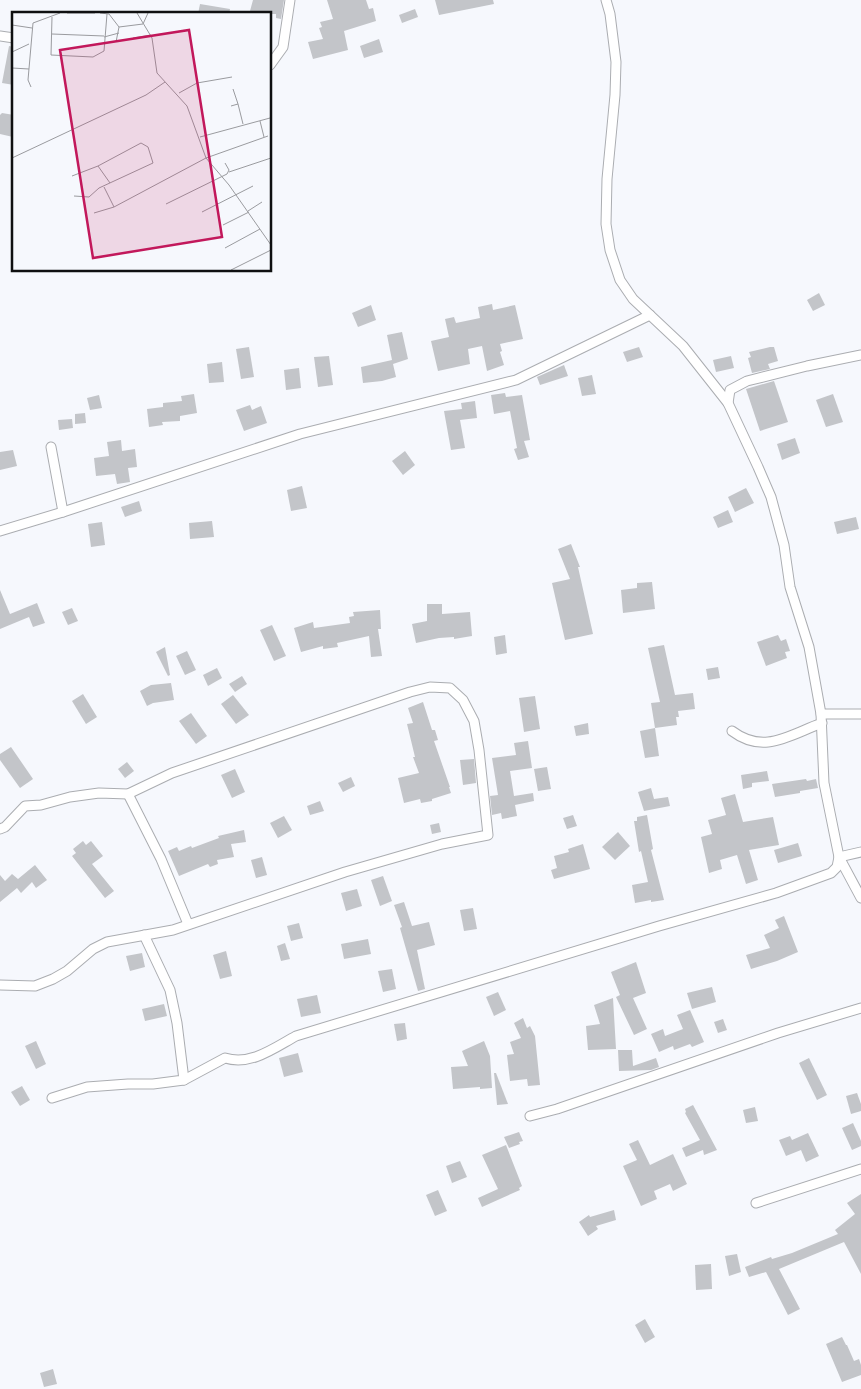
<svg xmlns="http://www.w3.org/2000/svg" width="861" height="1389" viewBox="0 0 861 1389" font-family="Overpass,sans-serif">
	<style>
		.building { fill: #c3c5c9 }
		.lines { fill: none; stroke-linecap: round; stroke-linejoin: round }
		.minor-casing { stroke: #abadb1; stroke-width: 11 }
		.minor { stroke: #fff; stroke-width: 9 }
		.inset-road { fill: none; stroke: #9a9b9f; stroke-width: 1 }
		.view { fill: #c2185b; fill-opacity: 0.15; stroke: #c2185b; stroke-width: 2.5 }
		.inset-edge { fill: none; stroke: #0f1011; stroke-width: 2.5 }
	</style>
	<rect width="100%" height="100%" fill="#f6f8fd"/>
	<g class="building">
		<path d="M253,0H284L281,19L276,18V14H265L250,11Z"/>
		<path d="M327,0H366L369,9L373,8L376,21L344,31L348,50L313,59L308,42L323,39L319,28L322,27L320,22L333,19Z"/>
		<path d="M435,0H493L494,4L439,15Z"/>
		<path d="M200,4L230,9L229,14H198Z"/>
		<path d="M415,9L418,17L402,23L399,15Z"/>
		<path d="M379,39L383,52L364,58L360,46Z"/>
		<path d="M9,46L14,47V85L2,83Z"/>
		<path d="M2,113L14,115L13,137L0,134V115Z"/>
		<path d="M819,293L825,305L813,311L807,300Z"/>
		<path d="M492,304L493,310L515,305L523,339L500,344L502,351L500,352L504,365L487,371L482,346L468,349L470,364L438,371L431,341L449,337L445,319L454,317L456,323L480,318L478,307Z"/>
		<path d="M371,305L376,320L358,327L352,313Z"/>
		<path d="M402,332L408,359L393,364L396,377L382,381L363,383L361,367L392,360L387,335Z"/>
		<path d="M249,347L254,377L241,379L236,349Z"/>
		<path d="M639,347L643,357L627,362L623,352Z"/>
		<path d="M770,347H774L778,361L768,364L770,369L752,373L748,358L751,357L749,352Z"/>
		<path d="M329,356L333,385L318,387L314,357Z"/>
		<path d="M731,356L734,368L716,372L713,360Z"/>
		<path d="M222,362L224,382L209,383L207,364Z"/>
		<path d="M564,365L568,376L540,385L537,377Z"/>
		<path d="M299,368L301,388L286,390L284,370Z"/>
		<path d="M592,375L596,394L582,396L578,378Z"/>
		<path d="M774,381L788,422L760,431L746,389Z"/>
		<path d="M505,393L506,397L522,395L530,440L524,441L529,457L518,460L514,449L517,448L510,411L494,414L491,395Z"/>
		<path d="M194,394L197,413L180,416V421L162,422L163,425L149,427L147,409L163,407V403L182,401L181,396Z"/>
		<path d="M833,394L843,422L826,427L816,400Z"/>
		<path d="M99,395L102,408L90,410L87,398Z"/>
		<path d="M475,401L477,418L460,420L465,448L451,450L444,411L462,409L461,403Z"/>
		<path d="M250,405L252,410L261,406L267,423L244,431L236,410Z"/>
		<path d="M85,413L86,423L75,424V414Z"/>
		<path d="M72,419L73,428L59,430L58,420Z"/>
		<path d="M795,438L800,453L782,460L777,444Z"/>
		<path d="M121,440L122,451L135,449L137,467L128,468L130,482L117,484L115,474L96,476L94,458L109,456L107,442Z"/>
		<path d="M13,450L17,466L0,470V452Z"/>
		<path d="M405,451L415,465L403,475L392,461Z"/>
		<path d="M302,486L307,508L291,511L287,490Z"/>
		<path d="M746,488L754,503L735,512L728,497Z"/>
		<path d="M139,501L142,511L125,517L121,507Z"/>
		<path d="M728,510L733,522L718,528L713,517Z"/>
		<path d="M856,517L859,529L837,534L834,522Z"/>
		<path d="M212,521L214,537L190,539L189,523Z"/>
		<path d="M102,522L105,545L91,547L88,524Z"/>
		<path d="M571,544L580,567H578L593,634L565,640L552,583L570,579L558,549Z"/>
		<path d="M652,582L655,609L623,613L621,590L637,588V583Z"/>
		<path d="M0,590L10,614L37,603L45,623L33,627L29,617L0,629Z"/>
		<path d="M427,604H442V614L470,612L472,636L454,639V637L439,638L416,643L412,624L427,621Z"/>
		<path d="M72,608L78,621L68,625L62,612Z"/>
		<path d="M380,610L381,629H378L382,656L371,657L369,636L337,643L338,647L323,649V646L301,652L294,628L313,622L314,628L350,623L349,617L354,616L353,612Z"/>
		<path d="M272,625L286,656L274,661L260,630Z"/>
		<path d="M505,635L507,653L496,655L494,637Z"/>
		<path d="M778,635L781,641L786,639L790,651L785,652L787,658L766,666L757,642Z"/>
		<path d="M664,645L675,695L693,693L695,709L678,711L679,717H676L677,725L655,728L651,703L660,702L648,648Z"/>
		<path d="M165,647L170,675L168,676L156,652Z"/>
		<path d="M187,651L196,670L185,675L176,656Z"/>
		<path d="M718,667L720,678L708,680L706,669Z"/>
		<path d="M217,668L222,678L208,686L203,675Z"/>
		<path d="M242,676L247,684L235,692L229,684Z"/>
		<path d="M171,683L174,700L153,703L147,706L140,691L151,685Z"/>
		<path d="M83,694L97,717L86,724L72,701Z"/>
		<path d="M233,695L249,715L236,724L221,704Z"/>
		<path d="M535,696L540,729L524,732L519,698Z"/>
		<path d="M423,702L432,730H435L438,740L434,741L450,787H449L451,793L432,799V801L421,803L420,799L404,803L398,778L419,773L413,757H415L407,724L413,723L408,708Z"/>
		<path d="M191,713L207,736L196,744L179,721Z"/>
		<path d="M588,723L589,734L576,736L574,726Z"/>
		<path d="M655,728L659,756L645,758L640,731Z"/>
		<path d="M528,741L532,768L510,771L514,796L533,793L534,801L515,805L517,816L502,819L501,813L492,815L490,796L498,795L492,758L516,755L514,743Z"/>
		<path d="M11,747L33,779L20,788L0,760V754Z"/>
		<path d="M474,759L476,783L463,785L460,760Z"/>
		<path d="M127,762L134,771L125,778L118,769Z"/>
		<path d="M547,767L551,789L538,791L534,769Z"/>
		<path d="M235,769L245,792L232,798L221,775Z"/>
		<path d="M767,771L769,781L752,783V787L743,789L741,775Z"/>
		<path d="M351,777L355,786L343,792L338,783Z"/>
		<path d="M806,779L807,781L816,779L818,788L800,791V793L775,797L772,784Z"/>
		<path d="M651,788L654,799L668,797L670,806L644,811L638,792Z"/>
		<path d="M735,794L743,822L773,817L779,845L749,850L758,880L746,884L737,855L720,860L722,869L709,873L701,837L712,834L708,820L726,815L721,798Z"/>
		<path d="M320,801L324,811L310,815L307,806Z"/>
		<path d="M573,815L577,826L567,829L563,818Z"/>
		<path d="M647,815L653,849L651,850L664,900L651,902V900L635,903L632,885L648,882L641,851L639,852L634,821H637V817Z"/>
		<path d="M284,816L292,830L278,838L270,823Z"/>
		<path d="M439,823L441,832L432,834L430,825Z"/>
		<path d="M244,830L246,842L231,844L234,857L217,860L218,864L210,867L208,864L179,876L168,851L177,847L179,851L191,846L192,848L219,838L218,836Z"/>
		<path d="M618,832L630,846L615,860L602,847Z"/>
		<path d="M83,841L86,845L91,841L103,856L92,864L114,891L105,898L72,856L76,853L73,849Z"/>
		<path d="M798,843L802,856L778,863L774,850Z"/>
		<path d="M583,844L590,869L554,879L551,870L557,868L554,856L569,852L568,849Z"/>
		<path d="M262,857L267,875L256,878L251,860Z"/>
		<path d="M35,865L47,880L36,888L32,882L21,893L17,888L0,902V875L5,881L12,874L18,879Z"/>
		<path d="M383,876L392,901L380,906L371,880Z"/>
		<path d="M357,889L362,906L346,911L341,893Z"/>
		<path d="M404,902L412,926L429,922L435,945L417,950L425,989L418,991L400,928L402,927L394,905Z"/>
		<path d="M473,908L477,929L464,931L460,910Z"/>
		<path d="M784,916L798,952L777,961L751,969L746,955L770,948L764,935L779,928L775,920Z"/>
		<path d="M299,923L303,938L291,941L287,926Z"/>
		<path d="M368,939L371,954L344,959L341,944Z"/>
		<path d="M285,943L290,959L281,961L277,946Z"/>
		<path d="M226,951L232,976L220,979L213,955Z"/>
		<path d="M142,953L145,967L130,971L126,956Z"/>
		<path d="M636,962L646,993L633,998L647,1029L634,1035L616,997L620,995L611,972Z"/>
		<path d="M392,969L396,989L383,992L378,971Z"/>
		<path d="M712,987L716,1002L692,1009L687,993Z"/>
		<path d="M498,992L506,1010L494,1016L486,997Z"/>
		<path d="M317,995L321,1013L301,1017L297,999Z"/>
		<path d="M613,998L616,1049L588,1050L586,1026L600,1024L594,1005Z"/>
		<path d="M164,1004L167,1016L145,1021L142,1009Z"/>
		<path d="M690,1010L704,1042L692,1047L690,1044L674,1050L673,1046L659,1052L651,1034L663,1029L665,1036L683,1029L677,1015Z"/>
		<path d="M523,1018L527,1028L530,1026L535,1036L540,1085L528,1086L527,1079L510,1081L507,1055L514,1054L510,1042L521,1038L514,1023Z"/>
		<path d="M723,1019L727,1030L718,1033L714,1022Z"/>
		<path d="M405,1023L407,1039L397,1041L394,1024Z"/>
		<path d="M36,1041L46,1064L36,1069L25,1046Z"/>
		<path d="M484,1041L490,1056L492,1088L480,1089V1087L453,1089L451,1067L468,1066L462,1051Z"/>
		<path d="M618,1050H632L633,1066L656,1058L659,1067L651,1070L619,1071Z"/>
		<path d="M298,1053L303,1072L284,1077L279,1058Z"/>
		<path d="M809,1058L827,1095L817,1100L799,1063Z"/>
		<path d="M494,1073H496L508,1104L497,1105Z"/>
		<path d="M22,1086L30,1100L20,1106L11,1092Z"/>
		<path d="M857,1093L861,1104V1111L851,1114L846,1096Z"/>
		<path d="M693,1105L717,1150L704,1155L703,1150L686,1157L682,1148L700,1140L685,1113L686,1112L685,1109Z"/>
		<path d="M755,1107L758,1121L746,1123L743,1110Z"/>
		<path d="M853,1123L861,1141V1146L852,1150L842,1128Z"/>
		<path d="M519,1132L523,1141L519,1142L520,1144L509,1148L504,1137Z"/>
		<path d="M808,1133L819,1156L806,1162L801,1150L786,1156L779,1140L790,1136L792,1140Z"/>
		<path d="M638,1140L650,1165L673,1154L687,1184L673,1191L670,1184L654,1191L657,1199L641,1206L623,1166L637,1160L629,1144Z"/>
		<path d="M506,1145L522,1186L519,1188L520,1190L482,1207L478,1198L498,1189L482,1155Z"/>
		<path d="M460,1161L467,1177L452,1183L446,1166Z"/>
		<path d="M438,1190L447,1211L435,1216L426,1195Z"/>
		<path d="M861,1194V1274L844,1242L779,1269L800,1309L788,1315L766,1272L749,1277L745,1267L771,1257L772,1259L792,1253L838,1234L835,1230L855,1214L847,1203Z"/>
		<path d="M614,1210L616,1220L596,1226L598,1229L588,1236L579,1222L589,1215L590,1217Z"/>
		<path d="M737,1254L741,1272L729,1276L725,1256Z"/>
		<path d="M711,1264L712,1289L696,1290L695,1265Z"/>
		<path d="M645,1319L655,1337L645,1343L635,1325Z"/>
		<path d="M842,1337L846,1345H847L854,1361L859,1359L861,1365V1375L842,1382L826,1344Z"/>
		<path d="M53,1369L57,1384L44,1387L40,1373Z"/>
	</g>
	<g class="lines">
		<g class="minor-casing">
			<g id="minor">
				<path d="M606,0L610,14L616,62L615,95L607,179L606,224L610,250L620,280L633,299L683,346L728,403L758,467L771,497L784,545L790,587L809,647L821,714L824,783L839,857L861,898"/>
				<path d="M0,36L14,38"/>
				<path d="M270,65L283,47L290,0"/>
				<path d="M728,403L730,390L747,381L807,366L861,355"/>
				<path d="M51,447L63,512"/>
				<path d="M0,531L63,512L300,434L516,380L650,315"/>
				<path d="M821,714H861"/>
				<path d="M732,731C764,755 789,735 822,723"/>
				<path d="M128,794L161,859L188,924"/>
				<path d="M0,829L5,827L25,806L41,805L70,797L99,793L128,794L172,773L410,692L430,687L450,688L463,700L474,721L479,750L488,835L442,844L345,872L173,930L107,942L93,949L67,971L53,979L35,986L0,985"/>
				<path d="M184,1080L225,1058C251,1066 274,1048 296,1036L659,926L776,893L831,873L837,867L839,857L861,852"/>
				<path d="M52,1098L87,1087L128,1084H153L184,1080L177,1023L170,990L144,935"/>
				<path d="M530,1116L557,1109L778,1033L861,1008"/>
				<path d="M756,1203L861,1169"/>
			</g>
		</g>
		<use href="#minor" class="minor"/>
	</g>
	<g transform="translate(12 12)">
		<rect width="259" height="259" fill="#f6f8fd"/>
		<path class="inset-road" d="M55,1H83M88,1L97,2L107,15L131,12L136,1M125,1L140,26L145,61L175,94L194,146L217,173L259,233M40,5L39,43L81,45L92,39L95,2M0,13L20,16M40,22L92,24M92,25L107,21M121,26L139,23M104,30L107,15M0,40L17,32M0,56L17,57M19,75L16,68L21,11L48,1M221,77L226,92M167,81L185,71L220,65M219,94L226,92L231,112M248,109L252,125M188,125L258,106M0,146L134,83L153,70M86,154L98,171M217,160L259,146M60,164L86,154L129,131L136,135L141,151L87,176L77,185L62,184M154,192L215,162L217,158L213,151M102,195L194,146L256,124M236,199L250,190M190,200L241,174M82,201L102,195L92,175M211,213L237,200M213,236L248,217M219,258L259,238"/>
		<path class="view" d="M177,18L210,225L81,246L48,38Z"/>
		<rect width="259" height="259" class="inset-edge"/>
	</g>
</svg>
